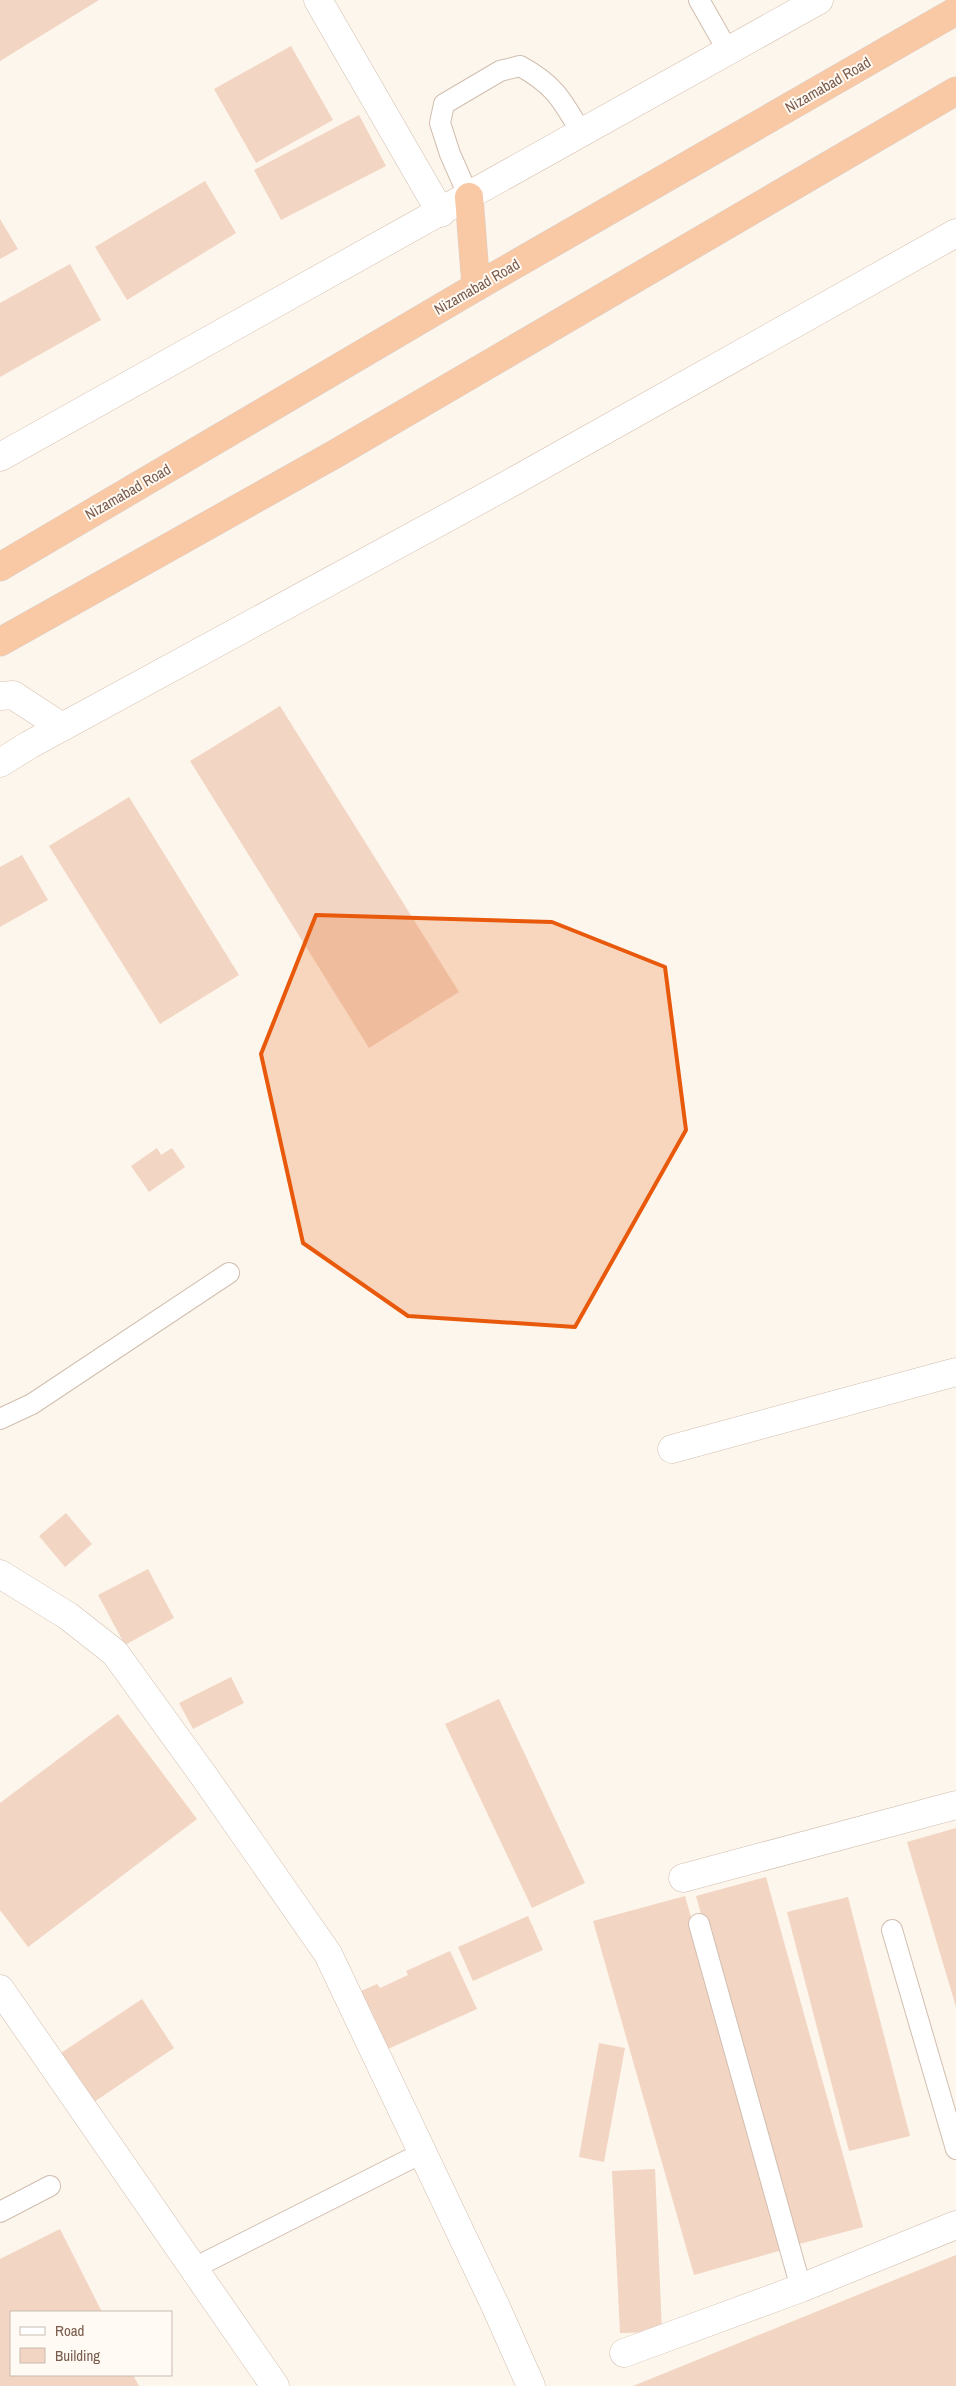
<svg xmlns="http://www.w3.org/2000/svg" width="956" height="2386" viewBox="0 0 956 2386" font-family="'Archivo Narrow',sans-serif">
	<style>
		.building { fill: #f3d5c3 }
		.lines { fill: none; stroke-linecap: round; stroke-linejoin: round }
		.service-casing { stroke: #d1beb0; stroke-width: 22 }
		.minor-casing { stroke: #d1beb0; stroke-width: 29 }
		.secondary-casing { stroke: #d6c0b0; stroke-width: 29 }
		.trunk-casing { stroke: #dad1cd; stroke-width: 29 }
		.service { stroke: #fff; stroke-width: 20 }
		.minor { stroke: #fff; stroke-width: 28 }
		.secondary { stroke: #fff; stroke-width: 28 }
		.trunk { stroke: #f9c8a4; stroke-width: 28 }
		.marked { fill: #e8590c; fill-opacity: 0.2; stroke: #e8590c; stroke-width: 4; stroke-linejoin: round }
		.labels { text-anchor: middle; stroke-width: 4; stroke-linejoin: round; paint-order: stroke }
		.street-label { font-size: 15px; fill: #7a5c4d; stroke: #fffaf3 }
	</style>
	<rect width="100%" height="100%" fill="#fdf6ec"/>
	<g class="building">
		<path d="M0,0H99L0,61Z"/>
		<path d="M291,46L333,120L256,163L214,89Z"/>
		<path d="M359,115L386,166L281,220L254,170Z"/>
		<path d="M205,181L236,233L127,300L95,247Z"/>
		<path d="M0,219L18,249L0,259Z"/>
		<path d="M70,264L101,320L0,377V303Z"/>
		<path d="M280,706L459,992L369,1048L190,761Z"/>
		<path d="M129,797L239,975L160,1024L49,846Z"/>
		<path d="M22,855L48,900L0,927V867Z"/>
		<path d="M157,1148L161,1155L172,1148L185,1167L149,1192L131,1166Z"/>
		<path d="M66,1513L92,1544L65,1567L39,1536Z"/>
		<path d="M148,1569L174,1618L125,1645L98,1595Z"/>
		<path d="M231,1677L244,1703L193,1729L179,1703Z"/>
		<path d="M499,1699L585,1883L532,1908L445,1724Z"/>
		<path d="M118,1714L197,1819L28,1947L0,1910V1803Z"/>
		<path d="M956,1828V2007L907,1842Z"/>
		<path d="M766,1877L863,2227L792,2246L696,1896Z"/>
		<path d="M685,1896L786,2249L694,2275L593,1921Z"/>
		<path d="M848,1897L910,2136L849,2151L787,1912Z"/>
		<path d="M528,1916L543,1950L473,1981L458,1947Z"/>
		<path d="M450,1951L477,2009L388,2049L361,1991L377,1984L380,1988L408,1975L406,1971Z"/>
		<path d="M142,1999L174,2048L91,2104L58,2055Z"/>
		<path d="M599,2043L625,2048L604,2162L579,2157Z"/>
		<path d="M655,2169L662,2332L620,2333L612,2171Z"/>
		<path d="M60,2229L102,2312H11V2375H133L139,2386H0V2259Z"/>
		<path d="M956,2255V2386H633Z"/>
	</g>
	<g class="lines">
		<g class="service-casing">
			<g id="service">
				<path d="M699,0L728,51"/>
				<path d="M469,197L450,154L440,123L444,104L500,71L520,66C555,85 562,100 582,134"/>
				<path d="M0,1419L32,1404L229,1273"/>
				<path d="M699,1924L801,2288"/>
				<path d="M892,1930L956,2149"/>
				<path d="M0,2212L50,2186"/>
				<path d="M194,2268L422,2153"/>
			</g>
		</g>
		<g class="minor-casing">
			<g id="minor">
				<path d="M318,0L441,213"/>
				<path d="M672,1449L956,1372"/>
				<path d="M0,1574L68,1616L115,1653L206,1779L328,1954L495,2305L531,2386"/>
				<path d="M683,1878L956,1805"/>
				<path d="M0,1989L275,2386"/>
				<path d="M624,2353L801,2288L956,2225"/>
			</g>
		</g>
		<g class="secondary-casing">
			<g id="secondary">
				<path d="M0,457L819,0"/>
				<path d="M0,696L13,695L62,727"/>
				<path d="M0,763L29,745L507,485L956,233"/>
			</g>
		</g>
		<g class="trunk-casing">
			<g id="trunk">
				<path d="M469,197L476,287"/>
				<path d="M0,567L476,287L956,11"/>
				<path d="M0,642L335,454L956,91"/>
			</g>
		</g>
		<use href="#service" class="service"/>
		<use href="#minor" class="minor"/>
		<use href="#secondary" class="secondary"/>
		<use href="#trunk" class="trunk"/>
	</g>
	<path class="marked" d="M316,915L552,922L665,967L686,1130L575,1327L408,1316L303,1243L261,1054Z"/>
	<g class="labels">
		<g class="street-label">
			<text transform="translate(828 85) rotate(-30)" y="5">Nizamabad Road</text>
			<text transform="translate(477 287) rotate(-30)" y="5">Nizamabad Road</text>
			<text transform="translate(128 492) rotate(-30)" y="5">Nizamabad Road</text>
		</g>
	</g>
	<rect x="10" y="2311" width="162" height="65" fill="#fffaf3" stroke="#cabbb1"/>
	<rect x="20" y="2327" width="25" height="8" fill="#ffffff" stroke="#cabbb1"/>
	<text x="55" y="2336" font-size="15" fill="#7a5c4d">Road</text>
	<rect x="20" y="2348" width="25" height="15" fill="#f3d5c3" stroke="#cabbb1"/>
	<text x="55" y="2361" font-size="15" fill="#7a5c4d">Building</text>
</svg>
